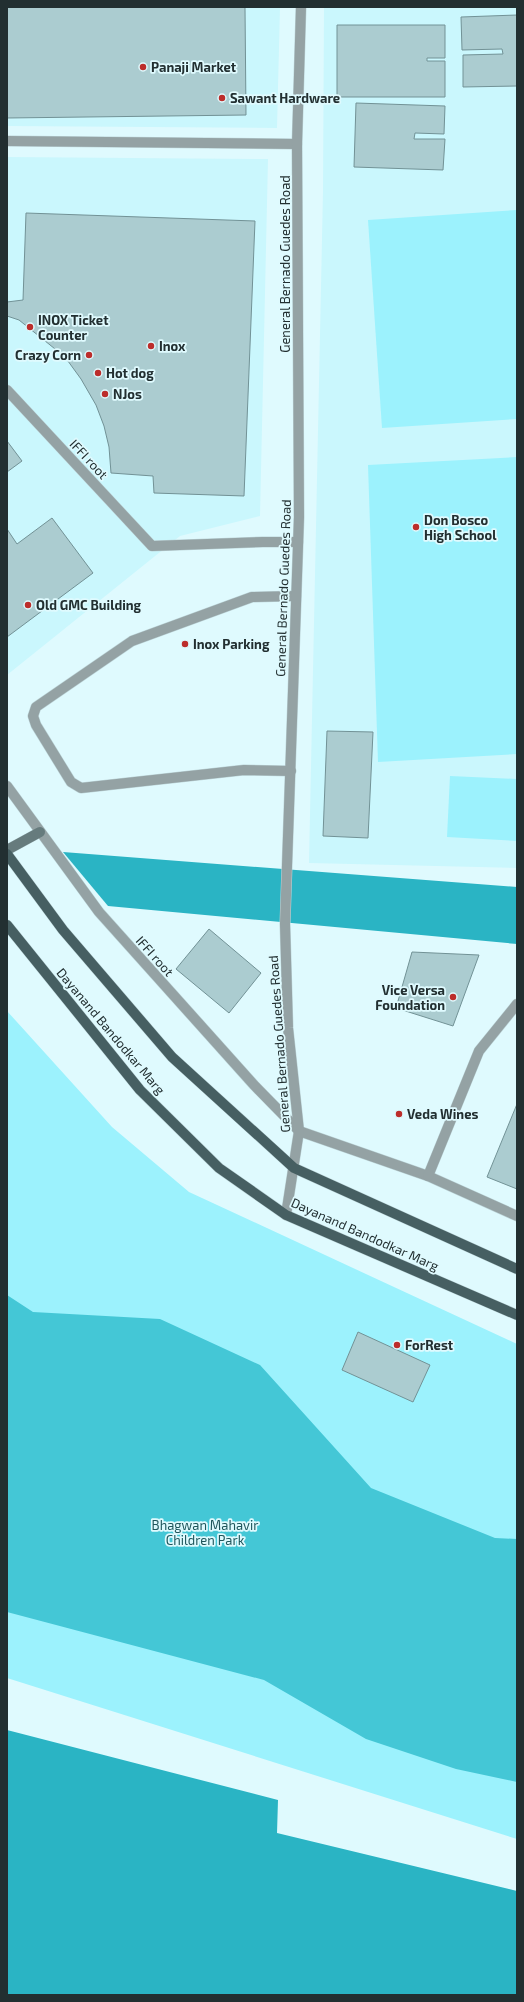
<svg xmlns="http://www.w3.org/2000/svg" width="524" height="2002" viewBox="0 0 524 2002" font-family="'Exo 2',sans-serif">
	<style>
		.built { fill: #caf7fd }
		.green { fill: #9cf2fd }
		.forest { fill: #44c7d6 }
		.water { fill: #2ab4c4 }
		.building { fill: #abccd0; stroke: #729296 }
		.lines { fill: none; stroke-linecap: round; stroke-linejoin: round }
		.service-casing { stroke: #bdd5d9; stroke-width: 11 }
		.minor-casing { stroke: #bdd5d9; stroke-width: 11 }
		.tertiary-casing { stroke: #bdd5d9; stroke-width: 11 }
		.secondary-casing { stroke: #bdd5d9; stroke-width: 11 }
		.primary-casing { stroke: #bdd5d9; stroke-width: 11 }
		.service { stroke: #94a2a4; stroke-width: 10 }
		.minor { stroke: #94a2a4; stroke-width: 10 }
		.tertiary { stroke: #94a2a4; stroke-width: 10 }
		.secondary { stroke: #667b7d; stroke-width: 10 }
		.primary { stroke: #465f62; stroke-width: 10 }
		.poi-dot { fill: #bc2d2b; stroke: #dffafe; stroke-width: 1.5 }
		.labels { text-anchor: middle; stroke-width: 3.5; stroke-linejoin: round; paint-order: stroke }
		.poi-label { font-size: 13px; font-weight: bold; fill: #222f31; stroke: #dffafe; text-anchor: start }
		.street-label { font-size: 13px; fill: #222f31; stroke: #dffafe }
		.park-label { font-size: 13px; fill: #1e555b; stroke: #dffafe }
	</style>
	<rect width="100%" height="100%" fill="#dffafe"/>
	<g class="built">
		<path d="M7,7H280L277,128L7,126Z"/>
		<path d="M324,7H517V868L309,863L323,191Z"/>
		<path d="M7,157L268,159L260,516L180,536L7,675Z"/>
	</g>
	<g class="green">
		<path d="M517,210V419L382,428L368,220Z"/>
		<path d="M517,457V754L378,762L368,465Z"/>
		<path d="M450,776L517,779V841L447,837Z"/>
		<path d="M7,1011L112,1127L189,1192L517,1344V1839L7,1678Z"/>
	</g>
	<path class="forest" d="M7,1295L33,1312L160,1319L260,1365L371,1488L495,1538L517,1539V1782L456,1769L366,1739L264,1680L7,1612Z"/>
	<g class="water">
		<path d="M63,852L517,887V944L108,906Z"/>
		<path d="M7,1730L278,1800L277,1833L517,1891V1995H7Z"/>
	</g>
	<g class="building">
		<path d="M7,7H245L246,115L7,118Z"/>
		<path d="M517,15V86L463,87V55L503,54L502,49L462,50L461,17Z"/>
		<path d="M337,25H445V58H427V61H445V97H337Z"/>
		<path d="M356,103L445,106L444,134L415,133L414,139H445L443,170L354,167Z"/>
		<path d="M26,213L255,221L244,496L154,493L153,476L111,473L109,447L104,426L96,405L81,379L65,357L19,320L7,316V302L23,300Z"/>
		<path d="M7,441L22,461L7,472Z"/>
		<path d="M52,518L93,573L7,637V529L17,544Z"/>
		<path d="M327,731L373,732L368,838L323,836Z"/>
		<path d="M209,929L261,973L229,1013L176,969Z"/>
		<path d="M412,952L479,955L453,1026L396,1008Z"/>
		<path d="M517,1104V1189L487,1177Z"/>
		<path d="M358,1332L430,1365L413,1402L342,1370Z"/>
	</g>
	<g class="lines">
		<g class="service-casing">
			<g id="service">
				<path d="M7,141L297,144"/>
				<path d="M7,390L152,546L263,542H298"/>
				<path d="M291,771L244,770L81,788L71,782L36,725L33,716L36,707L132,641L252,597L296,596"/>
			</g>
		</g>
		<g class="minor-casing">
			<g id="minor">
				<path d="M7,786L99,912L254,1085L299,1131L428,1176L517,1216"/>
				<path d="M428,1176L479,1051L517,1004"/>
			</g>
		</g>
		<g class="tertiary-casing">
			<path id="tertiary" d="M286,1215L299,1131L288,1028L285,924L299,517L297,144L301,7"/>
		</g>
		<g class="secondary-casing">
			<path id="secondary" d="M7,850L40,832"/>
		</g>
		<g class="primary-casing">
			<g id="primary">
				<path d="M7,854L63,930L172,1057L294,1168L517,1269"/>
				<path d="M7,925L140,1090L219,1168L286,1215L517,1315"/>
			</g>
		</g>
		<use href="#service" class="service"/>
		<use href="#minor" class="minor"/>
		<use href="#tertiary" class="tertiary"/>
		<use href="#secondary" class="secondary"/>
		<use href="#primary" class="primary"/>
	</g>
	<g class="poi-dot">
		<circle cx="143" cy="67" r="4"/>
		<circle cx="222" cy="98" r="4"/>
		<circle cx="30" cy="327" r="4"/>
		<circle cx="151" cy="346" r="4"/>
		<circle cx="89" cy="355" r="4"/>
		<circle cx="98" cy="373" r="4"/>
		<circle cx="105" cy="394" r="4"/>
		<circle cx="416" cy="527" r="4"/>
		<circle cx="28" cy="605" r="4"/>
		<circle cx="185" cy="644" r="4"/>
		<circle cx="453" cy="997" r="4"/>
		<circle cx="399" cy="1114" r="4"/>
		<circle cx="397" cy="1345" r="4"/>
	</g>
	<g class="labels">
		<g class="poi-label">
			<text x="151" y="72">Panaji Market</text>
			<text x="230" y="103">Sawant Hardware</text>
			<text x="38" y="325">INOX Ticket<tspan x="38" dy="15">Counter</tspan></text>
			<text x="159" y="351">Inox</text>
			<text x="81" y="360" text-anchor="end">Crazy Corn</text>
			<text x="106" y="378">Hot dog</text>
			<text x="113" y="399">NJos</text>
			<text x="424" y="525">Don Bosco<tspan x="424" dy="15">High School</tspan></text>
			<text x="36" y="610">Old GMC Building</text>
			<text x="193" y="649">Inox Parking</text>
			<text x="445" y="995" text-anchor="end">Vice Versa<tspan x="445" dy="15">Foundation</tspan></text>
			<text x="407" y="1119">Veda Wines</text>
			<text x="405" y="1350">ForRest</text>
		</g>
		<g class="street-label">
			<text transform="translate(285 264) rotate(-90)" y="5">General Bernado Guedes Road</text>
			<text transform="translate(89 459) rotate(47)" y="5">IFFI root</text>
			<text transform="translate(283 588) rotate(-88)" y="5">General Bernado Guedes Road</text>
			<text transform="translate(155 956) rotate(48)" y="5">IFFI root</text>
			<text transform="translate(111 1031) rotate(50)" y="5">Dayanand Bandodkar Marg</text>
			<text transform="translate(279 1044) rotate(-94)" y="5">General Bernado Guedes Road</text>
			<text transform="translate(365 1234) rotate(24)" y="5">Dayanand Bandodkar Marg</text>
		</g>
		<g class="park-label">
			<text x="205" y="1530">Bhagwan Mahavir<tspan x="205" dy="15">Children Park</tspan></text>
		</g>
	</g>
	<rect width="524" height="2002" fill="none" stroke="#222f31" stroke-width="16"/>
</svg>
